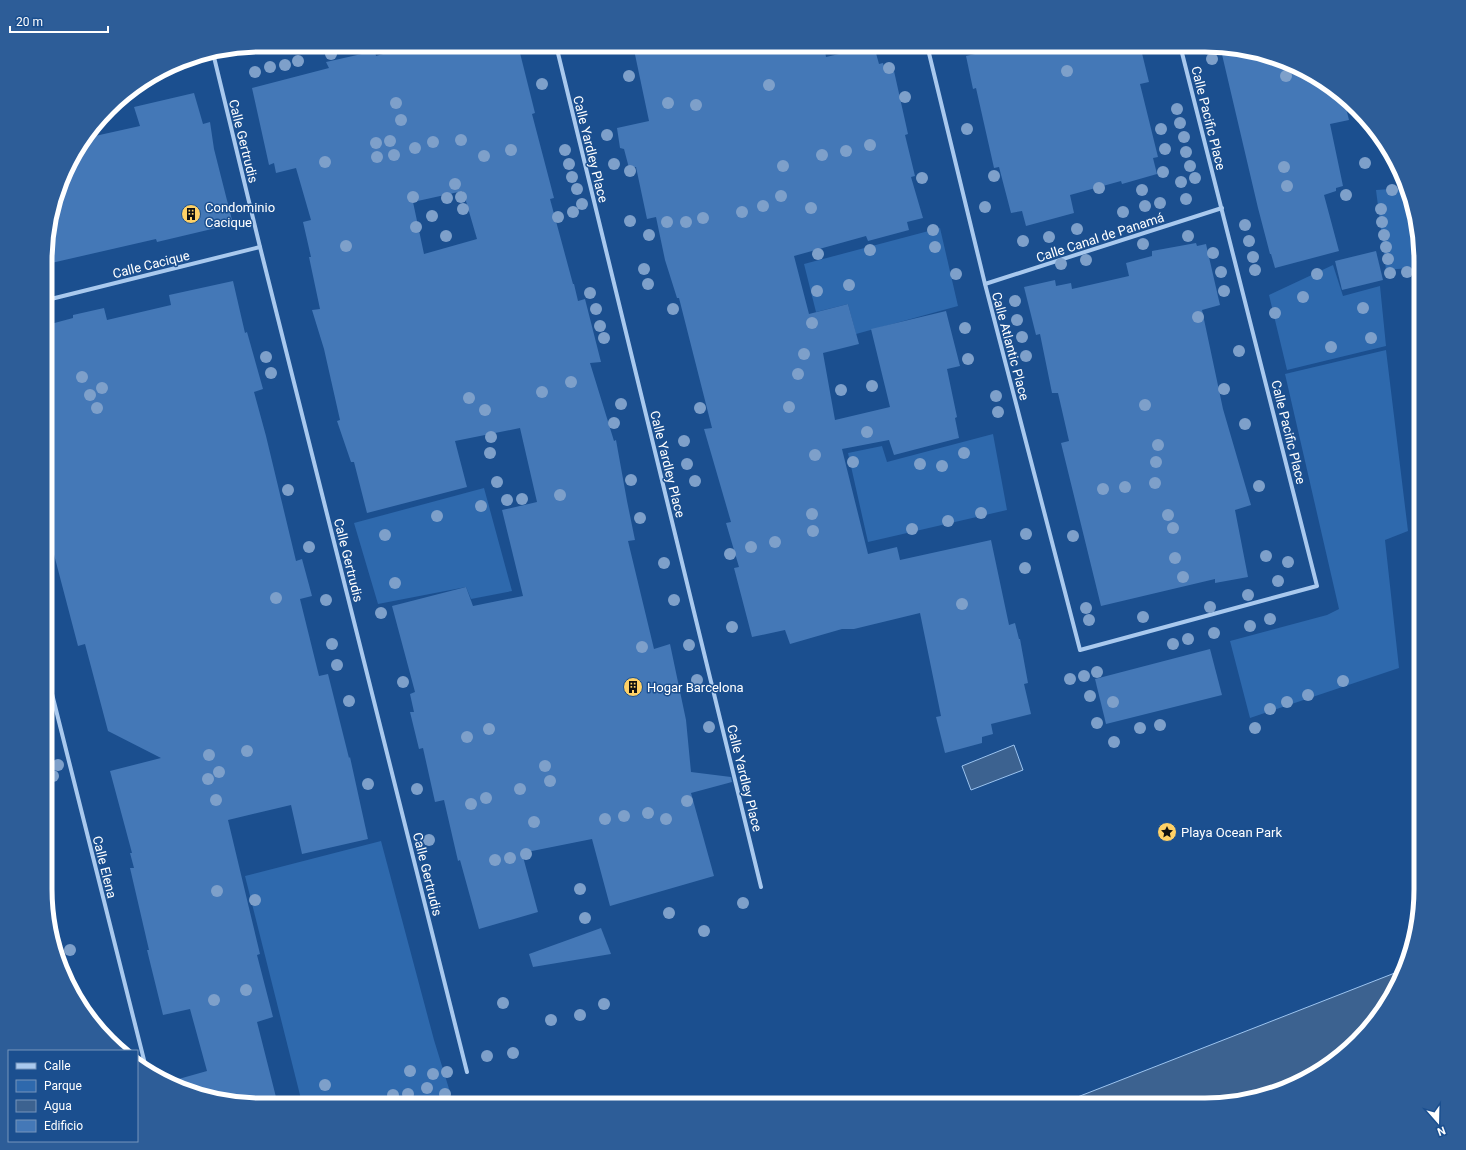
<svg xmlns="http://www.w3.org/2000/svg" width="1466" height="1150" viewBox="0 0 1466 1150" font-family="Roboto,sans-serif">
	<style>
		.green { fill: #2e69ad }
		.water { fill: #3c6290; stroke: #9cc4f0 }
		.building { fill: #4478b7; fill-rule: evenodd }
		.lines { fill: none; stroke-linecap: round; stroke-linejoin: round }
		.minor { stroke: #a9c9ee; stroke-width: 4 }
		.tree { fill: #7ea0ca }
		.labels { text-anchor: middle; stroke-width: 3; stroke-linejoin: round; paint-order: stroke }
		.street-label { font-size: 13px; fill: #fff; stroke: #1b4f8f }
		.poi-label { font-size: 13px; fill: #fff; stroke: #1b4f8f; text-anchor: start }
		.rim { fill: none; stroke: #fff; stroke-width: 5 }
	</style>
	<rect width="100%" height="100%" fill="#1b4f8f"/>
	<g class="green">
		<path d="M1406,188L1421,261V267L1386,270L1376,190Z"/>
		<path d="M940,228L958,306L856,334L848,304L816,312L804,264Z"/>
		<path d="M1333,265L1343,296L1380,286L1386,346L1287,370L1269,295Z"/>
		<path d="M1386,350L1408,531L1385,540L1399,668L1250,718L1230,641L1327,615L1339,609L1285,374Z"/>
		<path d="M993,434L1007,510L868,542L848,453L882,446L887,462Z"/>
		<path d="M484,488L512,591L471,599L466,587L378,604L354,523Z"/>
		<path d="M381,841L434,1040L454,1105H300L302,1103L245,876Z"/>
	</g>
	<g class="water">
		<path d="M1014,745L1023,770L971,790L962,766Z"/>
		<path d="M1405,969L1367,1032L1336,1060L1288,1088L1205,1105H1057Z"/>
	</g>
	<g class="building">
		<path d="M415,45H518L535,113L532,114L554,198L550,199L573,284H574L578,301L585,299L601,362L590,363L614,441L616,440L627,501L635,540L628,541L654,649L670,644L686,720L691,772L731,777L732,782L691,793L714,876L610,906L592,839L522,853L538,912L479,929L460,860L458,861L444,800L435,802L423,748L419,749L410,712H414L410,694L415,692L392,606L466,587L473,606L523,596L502,510L537,502L520,428L455,441L467,487L367,513L354,462H351L337,421L340,420L324,349L312,310L320,309L309,257H311L303,222L311,220L296,168L276,173L274,163L269,165L252,88L329,68L326,62L375,51L376,56ZM463,191L477,239L424,254L413,202Z"/>
		<path d="M633,45H824L826,57L874,46L879,64L883,63L886,73L894,71L908,134L905,135L915,176L911,177L923,218L907,222L909,230L868,241L866,236L794,256L809,314L848,304L859,344L823,353L835,420L890,407L871,329L946,311L960,366L947,369L957,417L955,418L959,438L894,455L889,440L842,449L868,554L897,547L900,560L991,540L1009,625L1015,623L1019,639H1020L1028,683L1024,684L1031,714L991,724L993,734L982,737V743L945,753L936,717L941,716L920,613L854,629H842L790,644L785,630L752,637L734,568L739,567L726,523L731,522L704,429L712,428L679,298H677L665,260L656,217L647,219L636,167L629,168L624,149L620,148L617,128L649,121Z"/>
		<path d="M1015,45H1140L1149,82L1140,84L1158,157L1153,158L1157,174L1122,184L1121,181L1070,195L1074,213L1026,226L1022,211L1011,213L999,167L994,168L976,88L973,89L966,56Z"/>
		<path d="M1220,46L1287,61L1343,96L1349,120L1330,124L1343,186L1336,188V191L1324,195L1339,251L1275,268L1271,254H1270L1258,208Z"/>
		<path d="M194,93L203,124L210,122L214,149L233,224L157,242L156,239L47,264V233L74,153L86,138L140,126L134,107Z"/>
		<path d="M1196,243L1197,246L1206,244L1220,305L1202,310L1223,409L1251,505L1235,510L1248,577L1215,583V579L1101,606L1061,443L1069,441L1058,393H1052L1040,334L1036,335L1024,287L1055,280L1056,286L1071,283L1072,289L1129,276L1126,263L1152,256V251Z"/>
		<path d="M1376,251L1383,280L1342,290L1335,261Z"/>
		<path d="M233,281L245,333L247,332L263,389L254,392L266,436L296,561L302,559L312,596L300,599L319,676L328,674L349,758L350,757L368,839L302,854L291,805L228,820L260,954L257,955L273,1017L257,1022L278,1105H247L178,1088L168,1082L207,1071L190,1009L163,1015L147,950H149L130,868H134L130,853H132L110,771L161,758L108,731L85,644L78,646L46,524L47,325L73,318V315L104,308L107,320L171,305L169,295Z"/>
		<path d="M1210,649L1222,695L1106,724L1095,679Z"/>
		<path d="M601,928L611,954L533,967L529,954Z"/>
	</g>
	<g class="lines">
		<g class="minor">
			<path d="M556,45L761,887"/>
			<path d="M927,45L985,284L1080,650L1317,586L1180,45"/>
			<path d="M213,53L260,247L467,1072"/>
			<path d="M985,284L1222,208"/>
			<path d="M47,300L260,247"/>
			<path d="M46,670L146,1068"/>
		</g>
	</g>
	<g class="tree">
		<circle cx="331" cy="54" r="6"/>
		<circle cx="1212" cy="59" r="6"/>
		<circle cx="298" cy="61" r="6"/>
		<circle cx="285" cy="65" r="6"/>
		<circle cx="270" cy="67" r="6"/>
		<circle cx="889" cy="68" r="6"/>
		<circle cx="1067" cy="71" r="6"/>
		<circle cx="255" cy="72" r="6"/>
		<circle cx="629" cy="76" r="6"/>
		<circle cx="1286" cy="76" r="6"/>
		<circle cx="542" cy="84" r="6"/>
		<circle cx="769" cy="85" r="6"/>
		<circle cx="905" cy="97" r="6"/>
		<circle cx="396" cy="103" r="6"/>
		<circle cx="668" cy="103" r="6"/>
		<circle cx="696" cy="105" r="6"/>
		<circle cx="1177" cy="109" r="6"/>
		<circle cx="401" cy="120" r="6"/>
		<circle cx="1180" cy="123" r="6"/>
		<circle cx="967" cy="129" r="6"/>
		<circle cx="1161" cy="129" r="6"/>
		<circle cx="607" cy="135" r="6"/>
		<circle cx="1184" cy="137" r="6"/>
		<circle cx="461" cy="140" r="6"/>
		<circle cx="390" cy="141" r="6"/>
		<circle cx="433" cy="142" r="6"/>
		<circle cx="376" cy="143" r="6"/>
		<circle cx="870" cy="145" r="6"/>
		<circle cx="415" cy="148" r="6"/>
		<circle cx="1165" cy="149" r="6"/>
		<circle cx="511" cy="150" r="6"/>
		<circle cx="565" cy="150" r="6"/>
		<circle cx="846" cy="151" r="6"/>
		<circle cx="1186" cy="152" r="6"/>
		<circle cx="394" cy="155" r="6"/>
		<circle cx="822" cy="155" r="6"/>
		<circle cx="484" cy="156" r="6"/>
		<circle cx="377" cy="157" r="6"/>
		<circle cx="325" cy="162" r="6"/>
		<circle cx="1365" cy="163" r="6"/>
		<circle cx="569" cy="164" r="6"/>
		<circle cx="614" cy="164" r="6"/>
		<circle cx="783" cy="166" r="6"/>
		<circle cx="1190" cy="166" r="6"/>
		<circle cx="1284" cy="167" r="6"/>
		<circle cx="630" cy="171" r="6"/>
		<circle cx="1163" cy="172" r="6"/>
		<circle cx="994" cy="176" r="6"/>
		<circle cx="572" cy="177" r="6"/>
		<circle cx="922" cy="178" r="6"/>
		<circle cx="1195" cy="178" r="6"/>
		<circle cx="1181" cy="182" r="6"/>
		<circle cx="455" cy="184" r="6"/>
		<circle cx="1287" cy="186" r="6"/>
		<circle cx="1099" cy="188" r="6"/>
		<circle cx="577" cy="189" r="6"/>
		<circle cx="1142" cy="190" r="6"/>
		<circle cx="1392" cy="190" r="6"/>
		<circle cx="1346" cy="195" r="6"/>
		<circle cx="781" cy="196" r="6"/>
		<circle cx="413" cy="197" r="6"/>
		<circle cx="461" cy="197" r="6"/>
		<circle cx="447" cy="198" r="6"/>
		<circle cx="1186" cy="199" r="6"/>
		<circle cx="1160" cy="203" r="6"/>
		<circle cx="582" cy="204" r="6"/>
		<circle cx="763" cy="206" r="6"/>
		<circle cx="1145" cy="206" r="6"/>
		<circle cx="985" cy="207" r="6"/>
		<circle cx="811" cy="208" r="6"/>
		<circle cx="463" cy="209" r="6"/>
		<circle cx="1381" cy="209" r="6"/>
		<circle cx="573" cy="212" r="6"/>
		<circle cx="742" cy="212" r="6"/>
		<circle cx="1123" cy="212" r="6"/>
		<circle cx="432" cy="216" r="6"/>
		<circle cx="558" cy="217" r="6"/>
		<circle cx="703" cy="218" r="6"/>
		<circle cx="630" cy="221" r="6"/>
		<circle cx="667" cy="222" r="6"/>
		<circle cx="686" cy="222" r="6"/>
		<circle cx="1382" cy="222" r="6"/>
		<circle cx="1245" cy="225" r="6"/>
		<circle cx="416" cy="227" r="6"/>
		<circle cx="1077" cy="229" r="6"/>
		<circle cx="933" cy="230" r="6"/>
		<circle cx="649" cy="235" r="6"/>
		<circle cx="1384" cy="235" r="6"/>
		<circle cx="446" cy="236" r="6"/>
		<circle cx="1188" cy="236" r="6"/>
		<circle cx="1049" cy="237" r="6"/>
		<circle cx="1023" cy="241" r="6"/>
		<circle cx="1249" cy="241" r="6"/>
		<circle cx="1143" cy="244" r="6"/>
		<circle cx="346" cy="246" r="6"/>
		<circle cx="935" cy="247" r="6"/>
		<circle cx="1386" cy="247" r="6"/>
		<circle cx="870" cy="250" r="6"/>
		<circle cx="1213" cy="253" r="6"/>
		<circle cx="818" cy="254" r="6"/>
		<circle cx="1253" cy="257" r="6"/>
		<circle cx="1388" cy="259" r="6"/>
		<circle cx="1086" cy="260" r="6"/>
		<circle cx="1061" cy="264" r="6"/>
		<circle cx="644" cy="269" r="6"/>
		<circle cx="1255" cy="270" r="6"/>
		<circle cx="1221" cy="272" r="6"/>
		<circle cx="1407" cy="272" r="6"/>
		<circle cx="1390" cy="273" r="6"/>
		<circle cx="956" cy="274" r="6"/>
		<circle cx="1317" cy="274" r="6"/>
		<circle cx="648" cy="284" r="6"/>
		<circle cx="849" cy="285" r="6"/>
		<circle cx="817" cy="291" r="6"/>
		<circle cx="1224" cy="291" r="6"/>
		<circle cx="590" cy="293" r="6"/>
		<circle cx="1303" cy="297" r="6"/>
		<circle cx="1015" cy="301" r="6"/>
		<circle cx="1363" cy="308" r="6"/>
		<circle cx="596" cy="309" r="6"/>
		<circle cx="673" cy="309" r="6"/>
		<circle cx="1275" cy="313" r="6"/>
		<circle cx="1198" cy="317" r="6"/>
		<circle cx="1017" cy="320" r="6"/>
		<circle cx="812" cy="323" r="6"/>
		<circle cx="600" cy="326" r="6"/>
		<circle cx="965" cy="328" r="6"/>
		<circle cx="1022" cy="337" r="6"/>
		<circle cx="604" cy="338" r="6"/>
		<circle cx="1371" cy="338" r="6"/>
		<circle cx="1331" cy="347" r="6"/>
		<circle cx="1239" cy="351" r="6"/>
		<circle cx="804" cy="354" r="6"/>
		<circle cx="1026" cy="356" r="6"/>
		<circle cx="266" cy="357" r="6"/>
		<circle cx="968" cy="359" r="6"/>
		<circle cx="271" cy="373" r="6"/>
		<circle cx="798" cy="374" r="6"/>
		<circle cx="82" cy="377" r="6"/>
		<circle cx="571" cy="382" r="6"/>
		<circle cx="872" cy="386" r="6"/>
		<circle cx="102" cy="388" r="6"/>
		<circle cx="1224" cy="389" r="6"/>
		<circle cx="841" cy="390" r="6"/>
		<circle cx="542" cy="392" r="6"/>
		<circle cx="90" cy="395" r="6"/>
		<circle cx="996" cy="396" r="6"/>
		<circle cx="469" cy="398" r="6"/>
		<circle cx="621" cy="404" r="6"/>
		<circle cx="1145" cy="405" r="6"/>
		<circle cx="789" cy="407" r="6"/>
		<circle cx="97" cy="408" r="6"/>
		<circle cx="700" cy="408" r="6"/>
		<circle cx="485" cy="410" r="6"/>
		<circle cx="998" cy="412" r="6"/>
		<circle cx="614" cy="423" r="6"/>
		<circle cx="1245" cy="424" r="6"/>
		<circle cx="867" cy="432" r="6"/>
		<circle cx="491" cy="437" r="6"/>
		<circle cx="684" cy="441" r="6"/>
		<circle cx="1158" cy="445" r="6"/>
		<circle cx="490" cy="453" r="6"/>
		<circle cx="964" cy="453" r="6"/>
		<circle cx="815" cy="455" r="6"/>
		<circle cx="853" cy="462" r="6"/>
		<circle cx="1156" cy="462" r="6"/>
		<circle cx="687" cy="464" r="6"/>
		<circle cx="920" cy="464" r="6"/>
		<circle cx="942" cy="466" r="6"/>
		<circle cx="631" cy="480" r="6"/>
		<circle cx="695" cy="481" r="6"/>
		<circle cx="497" cy="482" r="6"/>
		<circle cx="1155" cy="483" r="6"/>
		<circle cx="1259" cy="486" r="6"/>
		<circle cx="1125" cy="487" r="6"/>
		<circle cx="1103" cy="489" r="6"/>
		<circle cx="288" cy="490" r="6"/>
		<circle cx="560" cy="495" r="6"/>
		<circle cx="522" cy="499" r="6"/>
		<circle cx="507" cy="500" r="6"/>
		<circle cx="481" cy="506" r="6"/>
		<circle cx="981" cy="513" r="6"/>
		<circle cx="812" cy="514" r="6"/>
		<circle cx="1168" cy="515" r="6"/>
		<circle cx="437" cy="516" r="6"/>
		<circle cx="640" cy="518" r="6"/>
		<circle cx="948" cy="521" r="6"/>
		<circle cx="1173" cy="528" r="6"/>
		<circle cx="912" cy="529" r="6"/>
		<circle cx="813" cy="531" r="6"/>
		<circle cx="1026" cy="534" r="6"/>
		<circle cx="385" cy="535" r="6"/>
		<circle cx="1073" cy="536" r="6"/>
		<circle cx="775" cy="542" r="6"/>
		<circle cx="309" cy="547" r="6"/>
		<circle cx="751" cy="547" r="6"/>
		<circle cx="730" cy="554" r="6"/>
		<circle cx="1266" cy="556" r="6"/>
		<circle cx="1175" cy="558" r="6"/>
		<circle cx="1288" cy="562" r="6"/>
		<circle cx="664" cy="563" r="6"/>
		<circle cx="1025" cy="568" r="6"/>
		<circle cx="1183" cy="577" r="6"/>
		<circle cx="1278" cy="581" r="6"/>
		<circle cx="395" cy="583" r="6"/>
		<circle cx="1248" cy="595" r="6"/>
		<circle cx="276" cy="598" r="6"/>
		<circle cx="326" cy="600" r="6"/>
		<circle cx="674" cy="600" r="6"/>
		<circle cx="962" cy="604" r="6"/>
		<circle cx="1210" cy="607" r="6"/>
		<circle cx="1086" cy="608" r="6"/>
		<circle cx="381" cy="613" r="6"/>
		<circle cx="1143" cy="617" r="6"/>
		<circle cx="1270" cy="619" r="6"/>
		<circle cx="1089" cy="620" r="6"/>
		<circle cx="1250" cy="626" r="6"/>
		<circle cx="732" cy="627" r="6"/>
		<circle cx="1214" cy="633" r="6"/>
		<circle cx="1188" cy="639" r="6"/>
		<circle cx="332" cy="644" r="6"/>
		<circle cx="1173" cy="644" r="6"/>
		<circle cx="689" cy="645" r="6"/>
		<circle cx="642" cy="647" r="6"/>
		<circle cx="337" cy="665" r="6"/>
		<circle cx="1097" cy="672" r="6"/>
		<circle cx="1084" cy="676" r="6"/>
		<circle cx="1070" cy="679" r="6"/>
		<circle cx="697" cy="680" r="6"/>
		<circle cx="1343" cy="681" r="6"/>
		<circle cx="403" cy="682" r="6"/>
		<circle cx="1308" cy="695" r="6"/>
		<circle cx="1090" cy="696" r="6"/>
		<circle cx="349" cy="701" r="6"/>
		<circle cx="1113" cy="702" r="6"/>
		<circle cx="1287" cy="702" r="6"/>
		<circle cx="1270" cy="709" r="6"/>
		<circle cx="1097" cy="723" r="6"/>
		<circle cx="1160" cy="725" r="6"/>
		<circle cx="709" cy="727" r="6"/>
		<circle cx="1140" cy="728" r="6"/>
		<circle cx="1255" cy="728" r="6"/>
		<circle cx="489" cy="729" r="6"/>
		<circle cx="467" cy="737" r="6"/>
		<circle cx="1114" cy="742" r="6"/>
		<circle cx="247" cy="751" r="6"/>
		<circle cx="209" cy="755" r="6"/>
		<circle cx="58" cy="765" r="6"/>
		<circle cx="545" cy="766" r="6"/>
		<circle cx="219" cy="772" r="6"/>
		<circle cx="53" cy="776" r="6"/>
		<circle cx="208" cy="779" r="6"/>
		<circle cx="550" cy="781" r="6"/>
		<circle cx="368" cy="784" r="6"/>
		<circle cx="417" cy="789" r="6"/>
		<circle cx="520" cy="789" r="6"/>
		<circle cx="486" cy="798" r="6"/>
		<circle cx="216" cy="800" r="6"/>
		<circle cx="687" cy="801" r="6"/>
		<circle cx="471" cy="804" r="6"/>
		<circle cx="648" cy="813" r="6"/>
		<circle cx="624" cy="816" r="6"/>
		<circle cx="605" cy="819" r="6"/>
		<circle cx="666" cy="819" r="6"/>
		<circle cx="534" cy="822" r="6"/>
		<circle cx="429" cy="840" r="6"/>
		<circle cx="526" cy="854" r="6"/>
		<circle cx="510" cy="858" r="6"/>
		<circle cx="495" cy="860" r="6"/>
		<circle cx="580" cy="889" r="6"/>
		<circle cx="217" cy="891" r="6"/>
		<circle cx="255" cy="900" r="6"/>
		<circle cx="743" cy="903" r="6"/>
		<circle cx="669" cy="913" r="6"/>
		<circle cx="585" cy="918" r="6"/>
		<circle cx="704" cy="931" r="6"/>
		<circle cx="70" cy="950" r="6"/>
		<circle cx="246" cy="990" r="6"/>
		<circle cx="214" cy="1000" r="6"/>
		<circle cx="503" cy="1003" r="6"/>
		<circle cx="604" cy="1004" r="6"/>
		<circle cx="580" cy="1015" r="6"/>
		<circle cx="551" cy="1020" r="6"/>
		<circle cx="513" cy="1053" r="6"/>
		<circle cx="487" cy="1056" r="6"/>
		<circle cx="410" cy="1071" r="6"/>
		<circle cx="447" cy="1072" r="6"/>
		<circle cx="433" cy="1074" r="6"/>
		<circle cx="325" cy="1085" r="6"/>
		<circle cx="427" cy="1088" r="6"/>
		<circle cx="408" cy="1094" r="6"/>
		<circle cx="445" cy="1094" r="6"/>
		<circle cx="393" cy="1095" r="6"/>
	</g>
	<defs>
		<g id="building-disc" transform="scale(1)"><circle r="9.5" fill="#ffd166" stroke="#1b4f8f"/><path d="M-4-6H4V6H1V3H-1V6H-4ZM-2.5-4.3h1.7v1.8h-1.7ZM.8-4.3h1.7v1.8H.8ZM-2.5-1h1.7V.8h-1.7ZM.8-1h1.7V.8H.8Z" fill="#111"/></g>
		<g id="sight-disc" transform="scale(1)"><circle r="9.5" fill="#ffd166" stroke="#1b4f8f"/><path d="M0-6L1.8-2.2L6-1.7L2.9 1.2L3.7 5.4L0 3.3L-3.7 5.4L-2.9 1.2L-6-1.7L-1.8-2.2Z" fill="#111"/></g>
	</defs>
	<g fill-rule="evenodd">
		<use href="#building-disc" x="191" y="214"/>
		<use href="#building-disc" x="633" y="687"/>
		<use href="#sight-disc" x="1167" y="832"/>
	</g>
	<g class="labels">
		<g class="street-label">
			<text transform="translate(1209 118) rotate(76)" y="5">Calle Pacific Place</text>
			<text transform="translate(244 141) rotate(76)" y="5">Calle Gertrudis</text>
			<text transform="translate(591 149) rotate(76)" y="5">Calle Yardley Place</text>
			<text transform="translate(1100 237) rotate(-18)" y="5">Calle Canal de Panamá</text>
			<text transform="translate(151 264) rotate(-14)" y="5">Calle Cacique</text>
			<text transform="translate(1011 346) rotate(75)" y="5">Calle Atlantic Place</text>
			<text transform="translate(1289 432) rotate(76)" y="5">Calle Pacific Place</text>
			<text transform="translate(668 464) rotate(76)" y="5">Calle Yardley Place</text>
			<text transform="translate(349 560) rotate(76)" y="5">Calle Gertrudis</text>
			<text transform="translate(745 778) rotate(76)" y="5">Calle Yardley Place</text>
			<text transform="translate(105 867) rotate(76)" y="5">Calle Elena</text>
			<text transform="translate(428 874) rotate(76)" y="5">Calle Gertrudis</text>
		</g>
		<g class="poi-label">
			<text x="205" y="212">Condominio<tspan x="205" dy="15">Cacique</tspan></text>
			<text x="647" y="692">Hogar Barcelona</text>
			<text x="1181" y="837">Playa Ocean Park</text>
		</g>
	</g>
	<path d="M0 0H1466V1150H0ZM261 52H1205A209 209 0 0 1 1414 261V889A209 209 0 0 1 1205 1098H261A209 209 0 0 1 52 889V261A209 209 0 0 1 261 52Z" fill="#2d5d98" fill-rule="evenodd"/>
	<path class="rim" d="M261 52H1205A209 209 0 0 1 1414 261V889A209 209 0 0 1 1205 1098H261A209 209 0 0 1 52 889V261A209 209 0 0 1 261 52Z"/>
	<rect x="8" y="1050" width="130" height="92" fill="#1b4f8f" stroke="#7695bc"/>
	<rect x="16" y="1063" width="20" height="6" fill="#a9c9ee" stroke="#7695bc"/>
	<text x="44" y="1070" font-size="12" fill="#ffffff">Calle</text>
	<rect x="16" y="1080" width="20" height="12" fill="#2e69ad" stroke="#7695bc"/>
	<text x="44" y="1090" font-size="12" fill="#ffffff">Parque</text>
	<rect x="16" y="1100" width="20" height="12" fill="#3c6290" stroke="#7695bc"/>
	<text x="44" y="1110" font-size="12" fill="#ffffff">Agua</text>
	<rect x="16" y="1120" width="20" height="12" fill="#4478b7" stroke="#7695bc"/>
	<text x="44" y="1130" font-size="12" fill="#ffffff">Edificio</text>
	<g transform="translate(1438 1122) rotate(160)" stroke="#1b4f8f" stroke-width="3" paint-order="stroke">
	<path d="M0-3L7 15L0 10L-7 15Z" fill="#ffffff"/>
	<text y="-6" font-size="11" font-weight="bold" text-anchor="middle" fill="#ffffff">N</text>
	</g>
	<path d="M10 26v6h98v-6" fill="none" stroke="#ffffff" stroke-width="2"/>
	<text x="16" y="26" font-size="12" fill="#ffffff" stroke="#1b4f8f" stroke-width="3" paint-order="stroke">20 m</text>
</svg>
